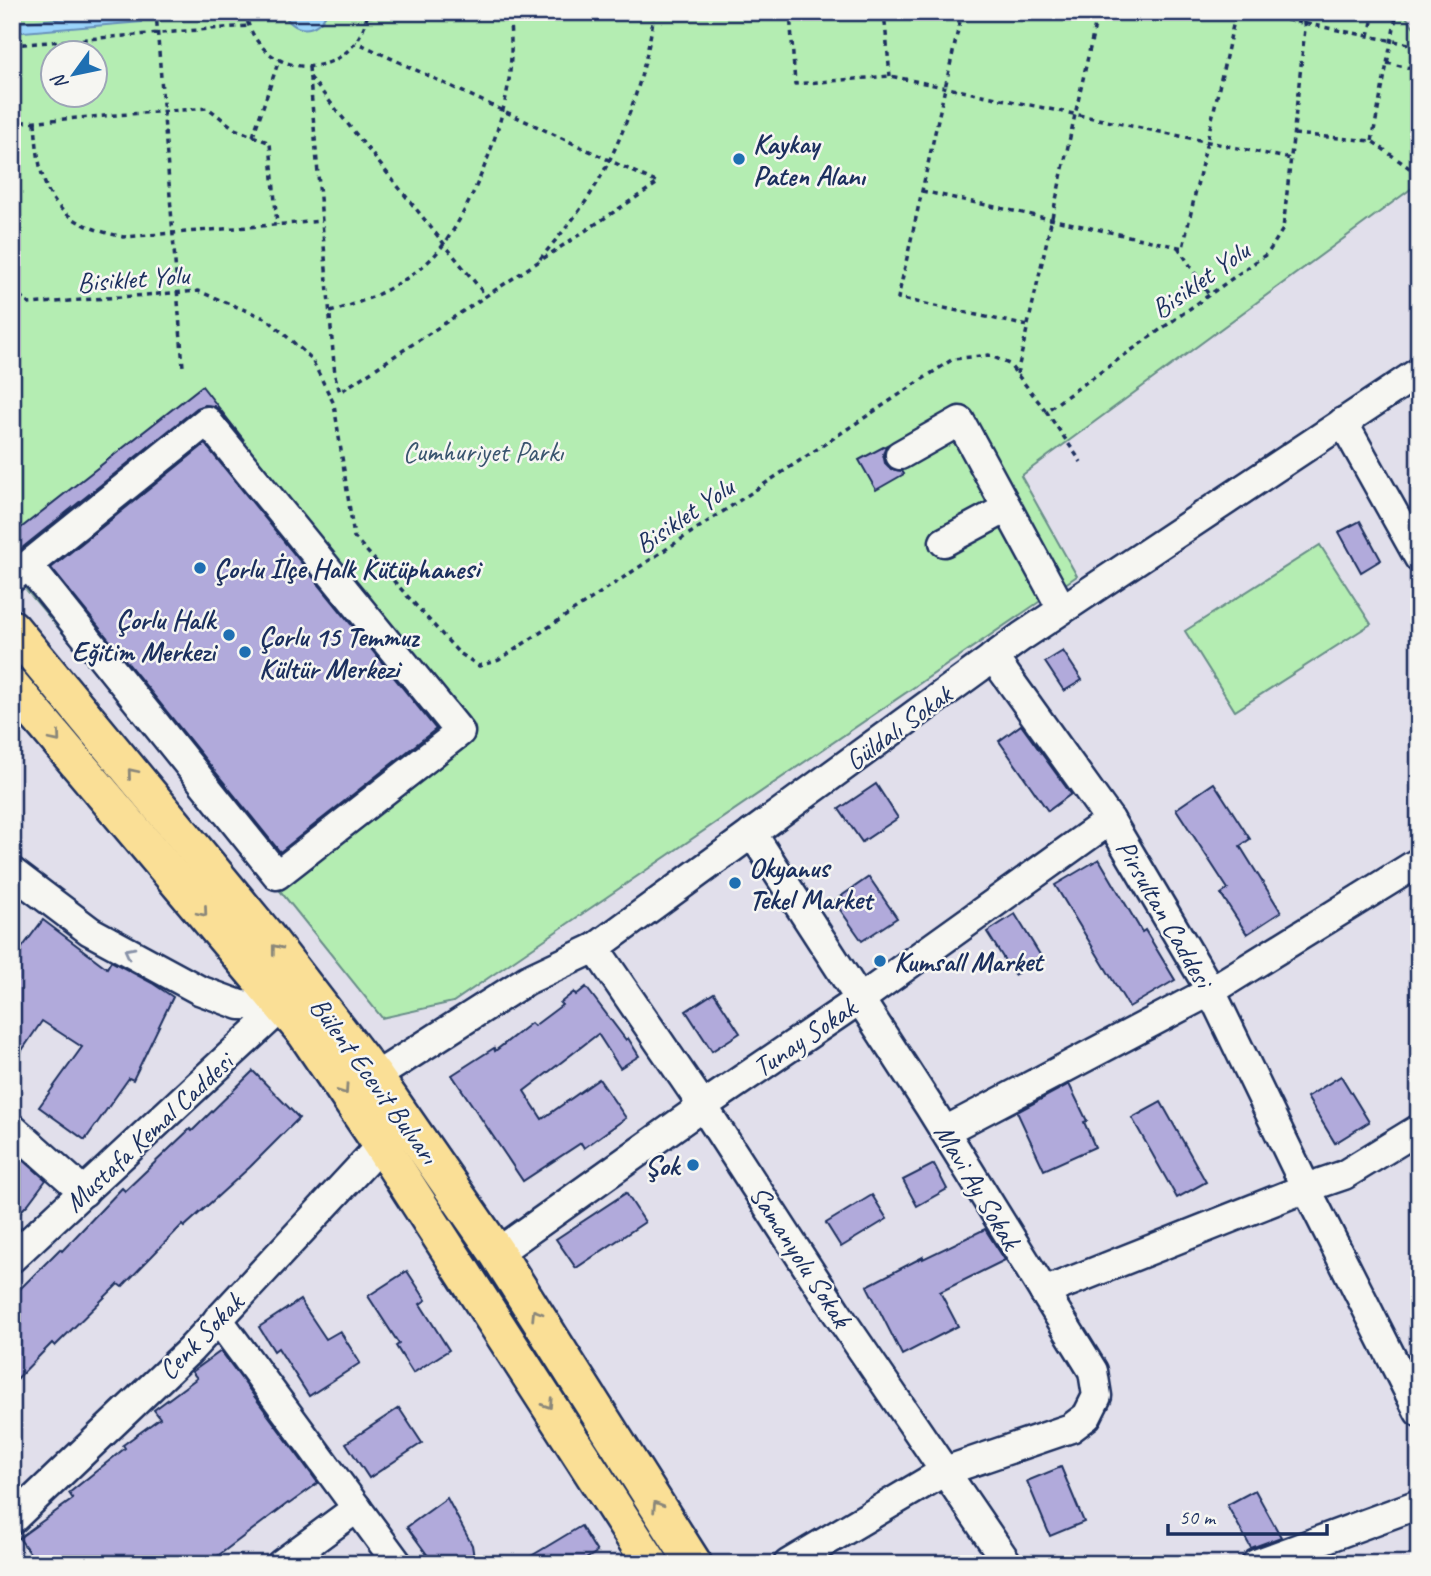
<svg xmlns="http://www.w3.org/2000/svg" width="1431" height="1576" viewBox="0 0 1431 1576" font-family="Caveat,sans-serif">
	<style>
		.green { fill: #b4edb2; stroke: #688e88; stroke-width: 2; fill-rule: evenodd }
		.water { fill: #9bd4fb; stroke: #6892bc; stroke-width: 2 }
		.building { fill: #b1aadb; stroke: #1b2f5e; stroke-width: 2 }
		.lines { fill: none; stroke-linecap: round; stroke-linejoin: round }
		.minor-casing { stroke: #1b2f5e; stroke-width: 33 }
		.major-casing { stroke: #1b2f5e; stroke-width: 40 }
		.path { stroke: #1b2f5e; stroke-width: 3.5; stroke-dasharray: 5 5; stroke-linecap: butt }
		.minor { stroke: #f6f6f2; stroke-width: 28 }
		.major { stroke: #fadf96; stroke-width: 35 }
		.oneway { stroke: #8a877a }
		.oneway2 { stroke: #8892a8 }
		.poi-dot { fill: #1f6fb2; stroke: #f6f6f2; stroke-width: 2.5 }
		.labels { text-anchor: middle; stroke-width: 5; stroke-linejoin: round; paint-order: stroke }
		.poi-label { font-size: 28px; font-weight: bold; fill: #1b2f5e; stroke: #f6f6f2; text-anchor: start }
		.street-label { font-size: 28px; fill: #1b2f5e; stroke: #f6f6f2 }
		.park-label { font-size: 28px; fill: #3a556f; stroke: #f6f6f2 }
	</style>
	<rect width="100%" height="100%" fill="#e1dfeb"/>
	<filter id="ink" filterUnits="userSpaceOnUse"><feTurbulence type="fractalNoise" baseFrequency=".0143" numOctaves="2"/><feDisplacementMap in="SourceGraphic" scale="14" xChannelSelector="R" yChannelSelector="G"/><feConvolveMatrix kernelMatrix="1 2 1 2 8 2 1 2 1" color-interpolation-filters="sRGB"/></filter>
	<g filter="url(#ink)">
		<g class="green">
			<path d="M12,12H1402L1419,33V183L1021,476L1077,576L453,1002L382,1018L277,887L12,573ZM52,52H94V94H52Z"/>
			<path d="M1320,545L1371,624L1235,711L1185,631Z"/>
		</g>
		<g class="water">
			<path d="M139,12L141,22L12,33V23Z"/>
			<path d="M283,12H327C317,34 293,34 283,12Z"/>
		</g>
		<g class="building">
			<path d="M202,386L244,440L220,411L214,406L205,405L197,408L12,556V535Z"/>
			<path d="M205,444L436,729L280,852L51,568Z"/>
			<path d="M887,445L883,454L885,463L891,469L902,471L904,474L876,490L859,460Z"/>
			<path d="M1360,521L1381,560L1361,572L1339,532Z"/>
			<path d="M1063,651L1082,680L1064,691L1045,662Z"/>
			<path d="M1021,725L1071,794L1048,811L999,741Z"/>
			<path d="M1214,783L1250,839L1240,846L1281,912L1247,934L1221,894L1228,889L1176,809Z"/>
			<path d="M876,784L898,818L862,842L839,809Z"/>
			<path d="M1099,859L1142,932L1145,930L1175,980L1129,1007L1055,885Z"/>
			<path d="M869,877L897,918L862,941L834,901Z"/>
			<path d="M1015,914L1042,958L1014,975L987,932Z"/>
			<path d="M43,920L107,968L111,961L152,983L173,997L133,1080L129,1078L85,1140L39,1107L82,1047L42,1021L12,1065V961Z"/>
			<path d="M586,987L626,1040L628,1038L639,1056L620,1068L598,1034L524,1091L542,1119L599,1079L626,1118L584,1148L581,1143L523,1181L452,1075L494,1048L495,1051L531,1023L534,1026L562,1005L560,1003L574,992L576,995Z"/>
			<path d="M714,993L740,1033L712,1051L686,1011Z"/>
			<path d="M253,1071L299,1118L250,1167L184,1227L182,1225L122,1287L118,1284L55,1346L52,1343L12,1384V1297L60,1249L62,1251L122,1188L125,1191L190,1129L192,1131Z"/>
			<path d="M1341,1076L1369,1122L1335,1143L1307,1097Z"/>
			<path d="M1069,1084L1087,1121L1084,1122L1095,1147L1044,1170L1017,1112Z"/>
			<path d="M1161,1102L1206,1182L1177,1198L1132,1118Z"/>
			<path d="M12,1150L46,1180L28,1204L12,1220Z"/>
			<path d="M934,1164L947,1189L917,1206L903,1180Z"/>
			<path d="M626,1193L645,1222L576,1268L556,1239Z"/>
			<path d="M872,1195L887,1219L841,1247L826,1223Z"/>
			<path d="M985,1229L1005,1260L940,1292L958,1326L902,1355L867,1286L923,1257V1259Z"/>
			<path d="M407,1271L426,1300L420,1304L449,1350L413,1373L396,1346L399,1344L368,1296Z"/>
			<path d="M300,1300L326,1339L340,1331L360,1363L309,1396L278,1348L274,1351L259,1327Z"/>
			<path d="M221,1351L318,1483L289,1504L288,1503L207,1564H38L19,1538L73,1499L69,1493L125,1448L123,1445L160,1418L154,1410L197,1378L192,1372Z"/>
			<path d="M399,1408L422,1443L369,1478L346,1443Z"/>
			<path d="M1061,1467L1084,1522L1050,1536L1027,1481Z"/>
			<path d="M1255,1490L1281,1537L1251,1548L1227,1505Z"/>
			<path d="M447,1498L472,1545L475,1564H434L407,1527Z"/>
			<path d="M581,1526L597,1552L578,1564H518Z"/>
		</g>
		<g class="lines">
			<g class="minor-casing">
				<g id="minor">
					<path d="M1343,422L1419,558"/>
					<path d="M900,455L960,421L1062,609"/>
					<path d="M944,542L1007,508"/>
					<path d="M12,578L28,565L207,421L460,732L277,875L28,565"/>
					<path d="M993,657L1110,820L1211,991L1306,1188L1419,1412"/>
					<path d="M752,833L929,1106L1093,1371L1097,1396L1087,1416L1071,1428L945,1471L788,1564"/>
					<path d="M12,872L90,931L199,990L240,1005L283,1006"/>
					<path d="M595,948L703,1106L837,1313L1008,1564"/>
					<path d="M375,1077L527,980L595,948L1021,637L1419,372"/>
					<path d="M12,1128L84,1192"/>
					<path d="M945,1131L1211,991L1419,862"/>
					<path d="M497,1253L703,1106L859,1000L1110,820"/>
					<path d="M12,1258L283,1006"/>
					<path d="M1044,1292L1306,1188L1344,1175L1419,1129"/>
					<path d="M218,1319L398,1564"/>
					<path d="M12,1520L190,1350L381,1145"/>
					<path d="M281,1564L357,1508"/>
					<path d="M1256,1564L1419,1504"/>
				</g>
			</g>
			<g class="major-casing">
				<g id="major">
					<path d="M12,628L264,933L375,1077L497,1253L694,1564"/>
					<path d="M12,686L305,1033L381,1145L651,1564"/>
				</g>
			</g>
			<g class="path">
				<path d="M156,12L183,367"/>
				<path d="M245,12C259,84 355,85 368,12"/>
				<path d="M790,12L795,84L890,76L1291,159"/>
				<path d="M884,12L890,76"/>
				<path d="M962,12L898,298L1028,326"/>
				<path d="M1247,12L1419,46"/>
				<path d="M368,16L418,12"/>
				<path d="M1369,36L1374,12"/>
				<path d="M12,45L248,26"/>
				<path d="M1387,63L1419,70"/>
				<path d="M309,67L335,376L340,392L658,183L356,42"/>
				<path d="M1410,68L1417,29"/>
				<path d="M310,77L486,296"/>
				<path d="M35,122C39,192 51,222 124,237L322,221"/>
				<path d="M12,123L208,108L235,129L270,143L277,225"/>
				<path d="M1294,134L1372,141L1419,175"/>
				<path d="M253,136L279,60"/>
				<path d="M1372,141L1397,12"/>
				<path d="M922,191L1183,248L1236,12"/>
				<path d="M1178,247L1209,295"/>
				<path d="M540,259C558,237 578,215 593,190C624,140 647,71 654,12"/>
				<path d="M12,289L29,304L198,291L267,319L311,358L334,404L354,537L458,652L479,666L499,660L953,359L989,355L1009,364L1046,411L1268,253L1283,229L1305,29L1302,12"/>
				<path d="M330,312C367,301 405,285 433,257C468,221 506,122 510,71C512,51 511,32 509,12"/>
				<path d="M1017,374L1098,12"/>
				<path d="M1046,411L1081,462"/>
			</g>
			<use href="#minor" class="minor"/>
			<use href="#major" class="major"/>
		</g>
		<defs><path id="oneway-chevron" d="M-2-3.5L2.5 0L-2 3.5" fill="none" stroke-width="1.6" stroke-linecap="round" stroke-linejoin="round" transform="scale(1.75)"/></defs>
		<g class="oneway">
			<use href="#oneway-chevron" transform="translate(56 738) rotate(50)"/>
			<use href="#oneway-chevron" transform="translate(132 773) rotate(-130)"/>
			<use href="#oneway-chevron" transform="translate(203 912) rotate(50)"/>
			<use href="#oneway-chevron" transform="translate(276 949) rotate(-128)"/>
			<use href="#oneway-chevron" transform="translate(344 1090) rotate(56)"/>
			<use href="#oneway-chevron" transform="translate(536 1314) rotate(-122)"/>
			<use href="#oneway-chevron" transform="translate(548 1404) rotate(57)"/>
			<use href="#oneway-chevron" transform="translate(657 1506) rotate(-122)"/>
		</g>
		<use class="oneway2" href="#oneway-chevron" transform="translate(129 952) rotate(-152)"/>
	</g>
	<g class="poi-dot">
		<circle cx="739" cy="159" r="7"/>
		<circle cx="200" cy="568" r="7"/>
		<circle cx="229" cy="635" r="7"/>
		<circle cx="245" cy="652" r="7"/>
		<circle cx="735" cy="883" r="7"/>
		<circle cx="880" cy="961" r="7"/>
		<circle cx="693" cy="1165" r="7"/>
	</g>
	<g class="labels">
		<g class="poi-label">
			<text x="753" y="153">Kaykay<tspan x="753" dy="32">Paten Alanı</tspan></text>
			<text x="214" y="578">Çorlu İlçe Halk Kütüphanesi</text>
			<text x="215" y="629" text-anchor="end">Çorlu Halk<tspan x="215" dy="32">Eğitim Merkezi</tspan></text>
			<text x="259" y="646">Çorlu 15 Temmuz<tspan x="259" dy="32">Kültür Merkezi</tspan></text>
			<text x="749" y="877">Okyanus<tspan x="749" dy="32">Tekel Market</tspan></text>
			<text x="894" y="971">Kumsall Market</text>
			<text x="679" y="1175" text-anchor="end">Şok</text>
		</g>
		<g class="street-label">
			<text transform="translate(133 278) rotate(-4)" y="10">Bisiklet Yolu</text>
			<text transform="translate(1200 279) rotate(-35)" y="10">Bisiklet Yolu</text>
			<text transform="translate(684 515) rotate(-34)" y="10">Bisiklet Yolu</text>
			<text transform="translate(898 727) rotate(-36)" y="10">Güldalı Sokak</text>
			<text transform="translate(1165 913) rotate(60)" y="10">Pirsultan Caddesi</text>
			<text transform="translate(804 1037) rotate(-34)" y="10">Tunay Sokak</text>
			<text transform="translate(375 1080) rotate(54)" y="10">Bülent Ecevit Bulvarı</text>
			<text transform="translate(148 1132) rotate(-43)" y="10">Mustafa Kemal Caddesi</text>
			<text transform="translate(978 1186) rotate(59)" y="10">Mavi Ay Sokak</text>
			<text transform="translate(801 1256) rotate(57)" y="10">Samanyolu Sokak</text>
			<text transform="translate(200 1336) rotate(-46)" y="10">Cenk Sokak</text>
		</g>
		<g class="park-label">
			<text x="483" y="461">Cumhuriyet Parkı</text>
		</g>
	</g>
	<rect width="1431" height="1576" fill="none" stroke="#f6f6f2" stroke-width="42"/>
	<rect x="21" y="21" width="1389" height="1534" fill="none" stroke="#1b2f5e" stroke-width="2.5" filter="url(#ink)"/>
	<g transform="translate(74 74) rotate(237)"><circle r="33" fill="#f6f6f2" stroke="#9ea6b7" stroke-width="2"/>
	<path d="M0-5L12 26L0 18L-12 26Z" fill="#1f6fb2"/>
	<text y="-10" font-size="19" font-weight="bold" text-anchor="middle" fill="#1b2f5e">N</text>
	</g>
	<path d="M1168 1524v10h159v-10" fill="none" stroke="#1b2f5e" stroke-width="3.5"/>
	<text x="1179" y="1524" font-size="21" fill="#1b2f5e" stroke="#f6f6f2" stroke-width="5" paint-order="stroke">50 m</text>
</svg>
